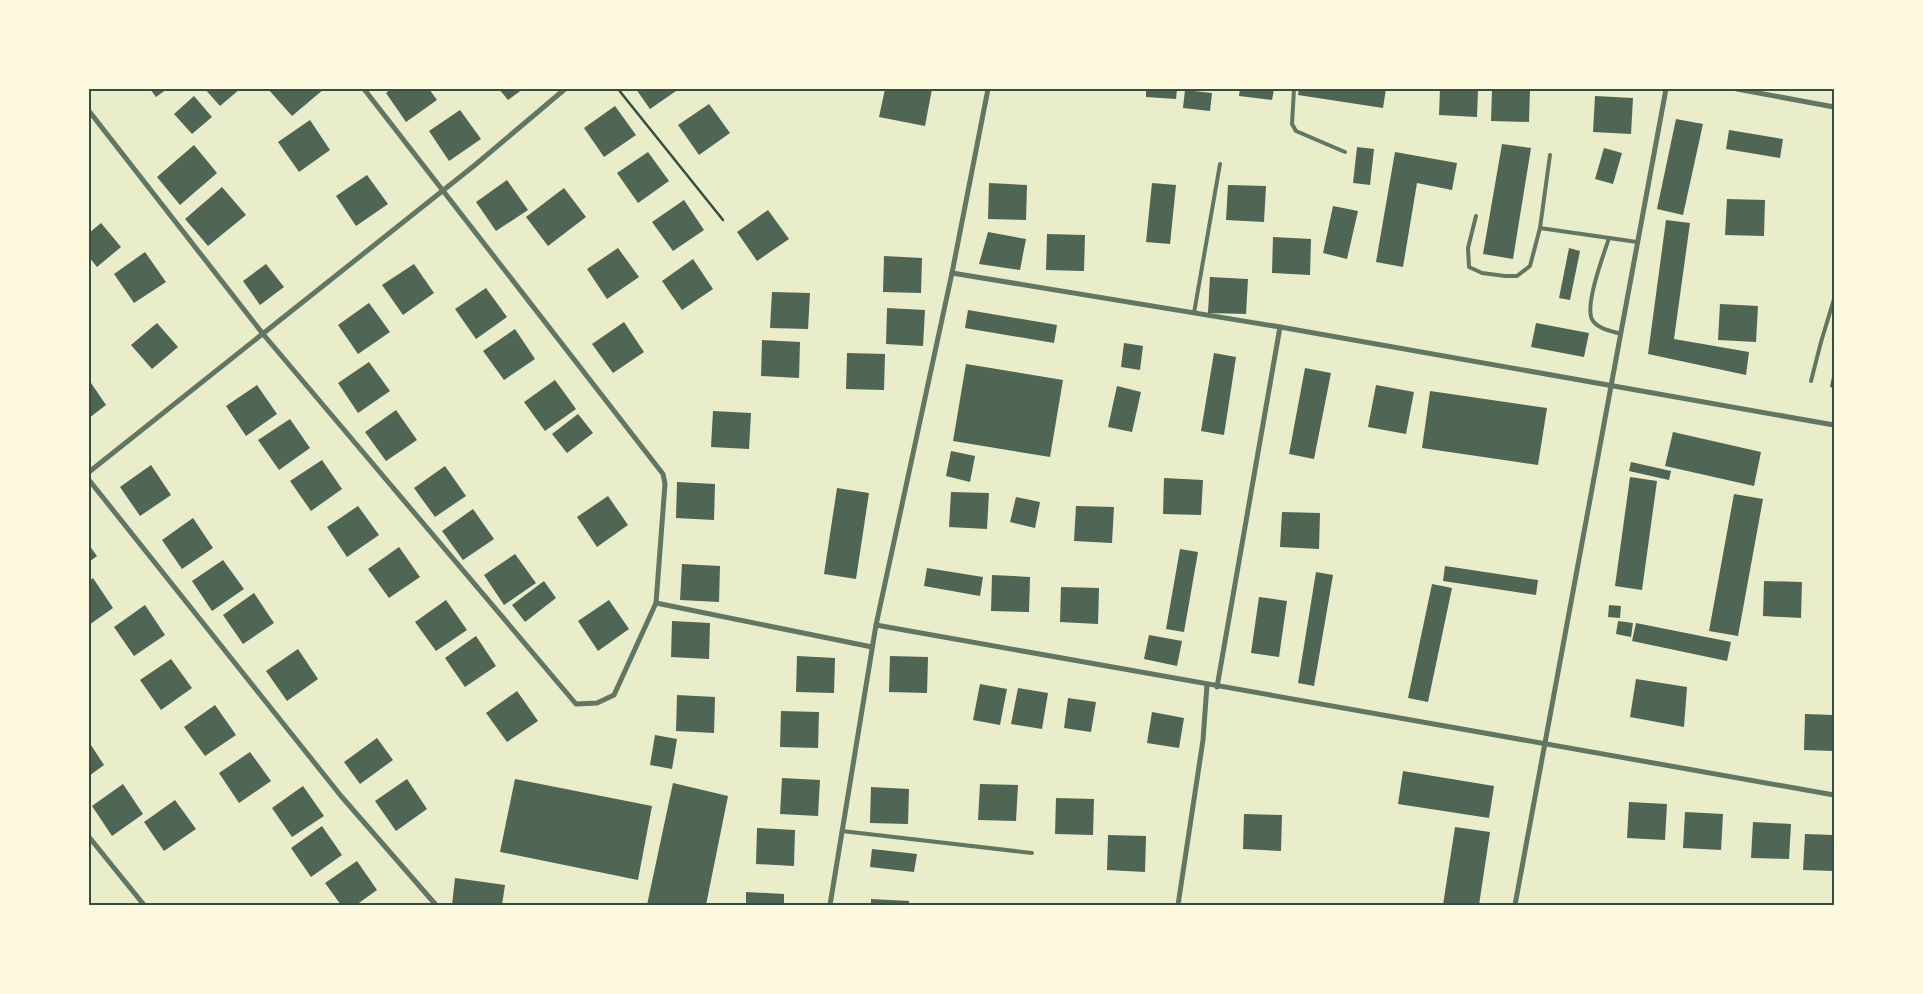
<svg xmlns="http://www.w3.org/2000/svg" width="1923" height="994" viewBox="0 0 1923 994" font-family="'DejaVu Sans',sans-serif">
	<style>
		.building { fill: #4f6655 }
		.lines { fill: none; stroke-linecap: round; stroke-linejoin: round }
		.path { stroke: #344e41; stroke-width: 2.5 }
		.service { stroke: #617663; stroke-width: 4 }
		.minor { stroke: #617663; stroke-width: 5 }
		.neatline { fill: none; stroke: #344e41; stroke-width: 2 }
	</style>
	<rect width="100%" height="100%" fill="#e9edc9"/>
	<g class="building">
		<path d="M150,89H167L156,97Z"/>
		<path d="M205,89H240L220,106Z"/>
		<path d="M268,89H324L292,116Z"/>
		<path d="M391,89H429L437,100L406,122L386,93Z"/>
		<path d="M499,89H523L508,100Z"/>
		<path d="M636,89H679L650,109Z"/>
		<path d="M885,89H932L925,126L879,117Z"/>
		<path d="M1146,89H1177L1176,99L1146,97Z"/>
		<path d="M1240,89H1274L1272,100L1239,96Z"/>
		<path d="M1299,89H1386L1383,108L1298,95Z"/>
		<path d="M1440,89H1478L1477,117L1439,115Z"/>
		<path d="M1492,89H1530L1529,122L1491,121Z"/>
		<path d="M1185,90L1212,93L1210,111L1183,108Z"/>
		<path d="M194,96L212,117L192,134L174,114Z"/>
		<path d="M1595,96L1633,98L1631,134L1593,132Z"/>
		<path d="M709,104L730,133L699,155L678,125Z"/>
		<path d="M615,106L636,135L604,157L584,128Z"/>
		<path d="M460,110L481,139L449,161L429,131Z"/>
		<path d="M1676,119L1703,124L1683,215L1657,209Z"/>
		<path d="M310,120L330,150L299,172L278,142Z"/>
		<path d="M1729,130L1783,139L1780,158L1726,149Z"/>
		<path d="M1502,144L1531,148L1513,259L1483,254Z"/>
		<path d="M194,145L217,173L180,205L157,177Z"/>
		<path d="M1357,147L1374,149L1370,185L1353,183Z"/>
		<path d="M1604,148L1622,153L1613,184L1595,179Z"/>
		<path d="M648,152L669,181L638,203L617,173Z"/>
		<path d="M1395,152L1457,163L1452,190L1417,183L1403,267L1376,262Z"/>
		<path d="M367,175L388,204L356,226L336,196Z"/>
		<path d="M507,180L528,210L496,231L476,202Z"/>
		<path d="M989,183L1027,185L1026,220L988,219Z"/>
		<path d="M1152,183L1176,185L1170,244L1146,242Z"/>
		<path d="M1228,185L1266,186L1264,222L1226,220Z"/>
		<path d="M222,187L246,215L208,246L185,219Z"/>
		<path d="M564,188L586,217L548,246L526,217Z"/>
		<path d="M1727,199L1765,200L1764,236L1725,235Z"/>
		<path d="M684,200L704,230L673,251L652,222Z"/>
		<path d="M1333,206L1358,211L1347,259L1323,253Z"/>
		<path d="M768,210L789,239L757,261L737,232Z"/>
		<path d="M1666,220L1690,223L1674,339L1749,352L1746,375L1648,354Z"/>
		<path d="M101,223L121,247L97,267L89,257V233Z"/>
		<path d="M988,232L1026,239L1020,270L979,264Z"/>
		<path d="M1047,234L1085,235L1084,271L1046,270Z"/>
		<path d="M1273,237L1311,239L1310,275L1272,273Z"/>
		<path d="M618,248L639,277L607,299L587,269Z"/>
		<path d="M1569,248L1580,251L1570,300L1559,298Z"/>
		<path d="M145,252L166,282L134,303L114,274Z"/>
		<path d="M884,256L922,258L921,293L883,292Z"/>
		<path d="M693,259L713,289L682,310L662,281Z"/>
		<path d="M266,264L284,287L260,305L243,281Z"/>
		<path d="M414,264L434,293L403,315L382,285Z"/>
		<path d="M1210,277L1248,279L1246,314L1208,313Z"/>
		<path d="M486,288L507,317L476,339L455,309Z"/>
		<path d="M772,292L810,293L808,329L770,328Z"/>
		<path d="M369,303L390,332L358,354L338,325Z"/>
		<path d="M1720,304L1758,306L1756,342L1718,340Z"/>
		<path d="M887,308L925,310L923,346L886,344Z"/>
		<path d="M968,310L1057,325L1054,343L965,328Z"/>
		<path d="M624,322L644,352L613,373L592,344Z"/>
		<path d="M157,323L178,347L152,369L131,345Z"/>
		<path d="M1536,323L1589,333L1584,357L1531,347Z"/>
		<path d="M515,329L535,359L504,380L483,351Z"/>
		<path d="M762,340L800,342L799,378L761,376Z"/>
		<path d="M1124,343L1143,346L1140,370L1121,367Z"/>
		<path d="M847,353L885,354L884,390L846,389Z"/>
		<path d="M1214,353L1236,357L1224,435L1201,431Z"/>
		<path d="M369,362L390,391L358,413L338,383Z"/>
		<path d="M966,364L1063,380L1050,457L953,441Z"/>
		<path d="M1305,368L1331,373L1314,459L1289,454Z"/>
		<path d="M1833,372L1834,373V388L1830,387Z"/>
		<path d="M89,380L106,405L89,418Z"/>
		<path d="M555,380L576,409L545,431L524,402Z"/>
		<path d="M257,385L277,414L246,436L226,406Z"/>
		<path d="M1376,385L1414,392L1406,434L1368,427Z"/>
		<path d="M1117,386L1141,392L1132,432L1108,427Z"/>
		<path d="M1430,391L1547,408L1538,465L1422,448Z"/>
		<path d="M396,410L417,440L386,461L365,432Z"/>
		<path d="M713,411L751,413L749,449L711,447Z"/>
		<path d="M578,414L593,433L567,453L552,434Z"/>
		<path d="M290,419L310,448L279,470L258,440Z"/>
		<path d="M1673,432L1761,452L1754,486L1665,466Z"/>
		<path d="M951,451L975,456L970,482L946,476Z"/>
		<path d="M322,460L342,489L311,511L290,481Z"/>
		<path d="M1631,462L1671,471L1669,480L1629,471Z"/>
		<path d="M151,465L171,495L140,516L120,487Z"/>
		<path d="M445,466L466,496L435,517L414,488Z"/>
		<path d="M1630,477L1657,481L1642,590L1615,586Z"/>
		<path d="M1164,478L1203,480L1201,515L1163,514Z"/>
		<path d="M677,482L715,484L714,520L676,518Z"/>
		<path d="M837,488L869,493L856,579L824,574Z"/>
		<path d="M951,492L989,493L987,529L949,527Z"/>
		<path d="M1734,494L1763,499L1738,636L1709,631Z"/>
		<path d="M608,496L628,525L597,547L577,517Z"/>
		<path d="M1016,497L1040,502L1035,528L1010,522Z"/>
		<path d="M358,506L379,535L347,557L327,527Z"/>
		<path d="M1076,506L1114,507L1112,543L1074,541Z"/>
		<path d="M473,509L494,539L463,560L442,531Z"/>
		<path d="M1282,512L1320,513L1319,549L1280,547Z"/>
		<path d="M193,518L213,548L182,569L162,540Z"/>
		<path d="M89,545L97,556L89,562Z"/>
		<path d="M399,547L420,577L389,598L368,569Z"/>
		<path d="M1180,549L1198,552L1184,632L1166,629Z"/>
		<path d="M515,554L536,583L504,605L484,575Z"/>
		<path d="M223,560L244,589L212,611L192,581Z"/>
		<path d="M682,564L720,566L719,602L680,600Z"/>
		<path d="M1445,566L1538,580L1536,595L1443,581Z"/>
		<path d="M927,568L983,577L980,596L924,586Z"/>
		<path d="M1316,572L1333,575L1314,686L1298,683Z"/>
		<path d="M992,575L1030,577L1029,612L991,611Z"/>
		<path d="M93,578L113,608L89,625V581Z"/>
		<path d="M544,581L556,598L525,622L512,605Z"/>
		<path d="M1764,581L1802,582L1801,618L1763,616Z"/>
		<path d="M1432,584L1452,588L1428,702L1408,698Z"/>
		<path d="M1061,587L1099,588L1098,624L1060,622Z"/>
		<path d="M254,593L274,623L243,644L223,615Z"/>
		<path d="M1259,597L1287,601L1279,657L1251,653Z"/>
		<path d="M446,600L467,630L436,651L415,622Z"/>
		<path d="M609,600L629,629L598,651L578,621Z"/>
		<path d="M145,605L165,635L134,656L114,627Z"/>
		<path d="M1609,605L1621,606L1620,618L1608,617Z"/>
		<path d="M672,621L710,623L709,659L671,657Z"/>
		<path d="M1618,621L1633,623L1631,637L1616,634Z"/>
		<path d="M1636,623L1731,642L1727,661L1632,641Z"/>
		<path d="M1149,635L1182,641L1177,666L1144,659Z"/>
		<path d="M476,636L496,666L465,687L445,658Z"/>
		<path d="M298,649L318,679L287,701L266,671Z"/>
		<path d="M797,656L835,658L834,693L796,692Z"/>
		<path d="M890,656L928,657L927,693L889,692Z"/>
		<path d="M171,659L192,688L161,710L140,680Z"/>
		<path d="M1636,679L1687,687L1684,727L1630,717Z"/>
		<path d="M980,684L1007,689L1000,725L973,720Z"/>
		<path d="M1018,688L1048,693L1042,729L1011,724Z"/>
		<path d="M517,691L538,721L507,742L486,713Z"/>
		<path d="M677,695L715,697L714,733L676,731Z"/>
		<path d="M1068,698L1096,702L1091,732L1064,728Z"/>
		<path d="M215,705L236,735L205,756L184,727Z"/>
		<path d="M781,711L819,712L818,748L780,747Z"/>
		<path d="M1152,712L1184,718L1179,748L1147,743Z"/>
		<path d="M1805,714L1834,715V751L1804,750Z"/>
		<path d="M655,735L677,739L672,769L650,765Z"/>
		<path d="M377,738L393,760L360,784L344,762Z"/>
		<path d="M89,742L104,765L89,776Z"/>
		<path d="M250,752L271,781L239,803L219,773Z"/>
		<path d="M1403,771L1494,786L1489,818L1398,804Z"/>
		<path d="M782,778L820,780L818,816L780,814Z"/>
		<path d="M407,779L427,809L396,831L375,801Z"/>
		<path d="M515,779L652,806L638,880L500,852Z"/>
		<path d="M673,783L728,796L706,905H647Z"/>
		<path d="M123,784L143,814L112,836L92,806Z"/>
		<path d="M980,784L1018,785L1016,821L978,820Z"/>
		<path d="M303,786L324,816L292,837L272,808Z"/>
		<path d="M871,787L909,789L908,824L870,823Z"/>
		<path d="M1056,798L1094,799L1093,835L1055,834Z"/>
		<path d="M175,800L196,829L164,851L144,822Z"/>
		<path d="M1629,802L1667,804L1665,840L1627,838Z"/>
		<path d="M1685,812L1723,814L1721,850L1683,848Z"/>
		<path d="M1244,814L1282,815L1281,851L1243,849Z"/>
		<path d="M1753,822L1791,824L1789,859L1751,858Z"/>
		<path d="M322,826L342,855L311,877L291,848Z"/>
		<path d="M1455,827L1490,832L1479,905H1443Z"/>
		<path d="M757,828L795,830L794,866L756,864Z"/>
		<path d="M1805,834L1834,835V871L1803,870Z"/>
		<path d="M1108,835L1146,836L1145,872L1107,870Z"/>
		<path d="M872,849L917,854L914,872L870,867Z"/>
		<path d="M357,861L377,890L356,905H341L325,883Z"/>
		<path d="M455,878L505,885L502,905H452Z"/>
		<path d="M746,892L784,894V905H746Z"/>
		<path d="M871,899L909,901V905H871Z"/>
	</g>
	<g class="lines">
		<path class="path" d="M618,89L723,220"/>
		<g class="service">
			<path d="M1294,89L1292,124L1296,131L1345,152"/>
			<path d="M1476,216L1468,248L1469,267L1482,273L1505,276H1517L1530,266L1540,228L1550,155"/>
			<path d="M1540,228L1637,242"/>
			<path d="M1609,238C1604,254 1583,308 1593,321C1599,329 1611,331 1621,334"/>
			<path d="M1194,313L1220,164"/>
			<path d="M1811,381L1821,342L1834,299"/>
			<path d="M842,831L1032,853"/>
		</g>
		<g class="minor">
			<path d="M1737,89L1834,107"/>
			<path d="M89,111L263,334L576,704L597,703L614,695L656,603L665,484L663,474L364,89"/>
			<path d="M952,273L1280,327L1834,425"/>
			<path d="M89,472L475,165L565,89"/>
			<path d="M89,480L341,796L436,905"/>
			<path d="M656,603L872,647"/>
			<path d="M876,625L1834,795"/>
			<path d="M1217,687L1280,327"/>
			<path d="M89,837L144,905"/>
			<path d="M830,905L876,625L952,273L988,89"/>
			<path d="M1178,905L1203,740L1207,685"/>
			<path d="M1515,905L1666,89"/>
		</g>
	</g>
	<rect width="1923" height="994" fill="none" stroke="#fefae0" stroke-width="180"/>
	<rect x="90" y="90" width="1743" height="814" class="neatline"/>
</svg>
